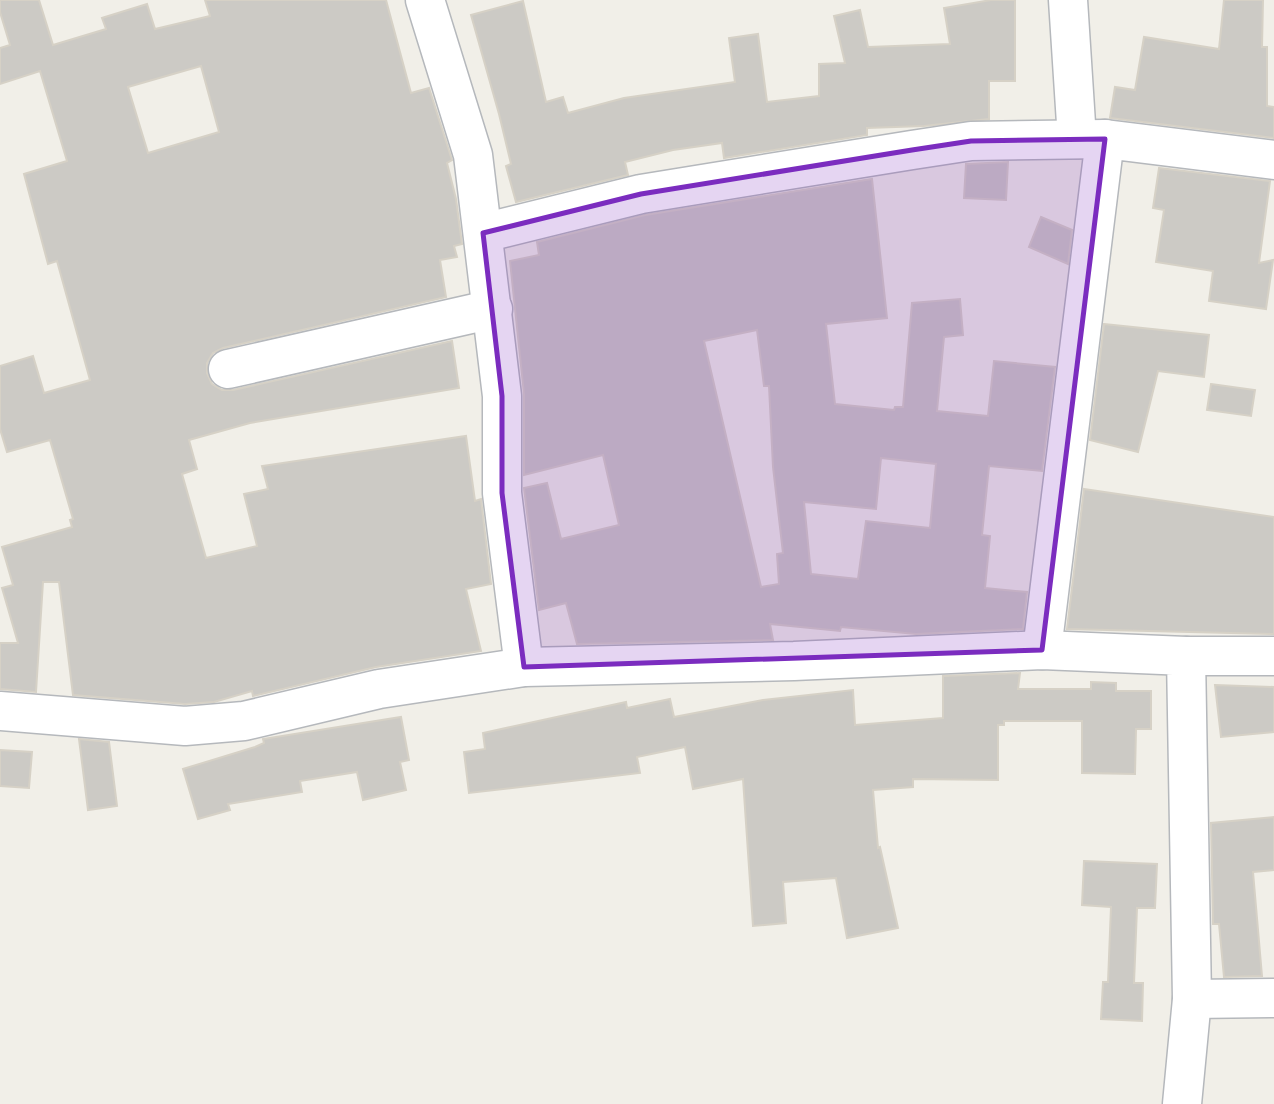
<svg xmlns="http://www.w3.org/2000/svg" width="1274" height="1104" viewBox="0 0 1274 1104" font-family="Commissioner,sans-serif">
	<style>
		.building { fill: #cccac5; stroke: #d6d1c6; stroke-width: 2; fill-rule: evenodd }
		.lines { fill: none; stroke-linecap: round; stroke-linejoin: round }
		.minor-casing { stroke: #b5b8bc; stroke-width: 41 }
		.minor { stroke: #fff; stroke-width: 38 }
		.marked { fill: #7b2cbf; fill-opacity: 0.2; stroke: #7b2cbf; stroke-width: 5; stroke-linejoin: round }
	</style>
	<rect width="100%" height="100%" fill="#f1efe8"/>
	<g class="building">
		<path d="M0,0H39L53,45L106,29L102,18L147,4L155,29L210,16L205,0H386L411,93L429,88L452,160L447,163L456,199L462,244L454,246L457,257L440,260L446,297L223,348L213,353L207,363V373L212,384L222,390H233L452,341L459,388L250,423L189,440L197,469L182,474L206,558L257,546L244,494L268,489L262,466L466,436L475,501L481,499L491,584L466,589L481,651L376,667L253,696L252,691L214,702L185,704L73,695L59,582H43L36,692L0,689V643H18L2,588L13,585L2,547L72,527L70,520L73,519L50,440L7,452L0,429V366L33,356L44,393L90,380L57,261L48,264L24,174L67,161L40,71L0,84V48L10,45L0,12ZM201,66L219,132L148,153L128,87Z"/>
		<path d="M991,0H1015V81H989V119L924,126L867,128V135L724,158L722,143L673,150L625,162L628,175L516,202L506,166L511,164L499,114L471,15L523,1L546,102L563,97L568,113L624,98L735,82L729,38L758,34L767,102L819,96V64L845,63L834,16L860,10L868,47L950,44L944,8Z"/>
		<path d="M1224,0H1263L1262,47H1267V106L1274,107V138L1110,118L1115,87L1135,90L1144,37L1219,49Z"/>
		<path d="M1008,162L1006,200L964,198L966,164Z"/>
		<path d="M1159,168L1270,181L1259,263L1273,260L1266,309L1209,301L1213,271L1156,262L1164,210L1153,208Z"/>
		<path d="M872,179L887,318L826,324L835,404L894,410L895,407H903L912,303L960,299L963,335L944,337L937,411L988,416L994,361L1055,367L1042,471L989,466L982,535L990,536L985,588L1027,592L1023,629L916,634L841,627L840,631L770,624L773,640L577,644L566,603L539,610L524,488L547,483L561,539L619,525L603,455L524,475V394L510,261L539,255L537,242L645,215ZM757,330L764,386H769L773,467L783,553L777,554L779,584L761,587L704,341ZM881,458L936,464L930,528L866,521L858,579L811,574L804,502L876,509Z"/>
		<path d="M1041,217L1072,230L1068,264L1029,247Z"/>
		<path d="M1104,324L1209,335L1204,377L1158,371L1138,452L1090,440Z"/>
		<path d="M1211,384L1255,390L1251,416L1207,410Z"/>
		<path d="M1084,489L1274,517V634L1067,629Z"/>
		<path d="M1020,673L1018,689H1091V682L1116,683V691H1151V729H1136L1135,774L1082,773V721H1004V725H998V780L913,779V787L873,790L878,848L880,847L898,928L847,938L836,878L783,882L786,923L753,926L743,779L693,789L685,747L637,757L640,773L469,793L464,752L485,749L483,733L626,702L627,708L670,699L674,717L763,700L853,690L855,725L943,718V676Z"/>
		<path d="M1215,685L1274,687V732L1221,737Z"/>
		<path d="M401,717L409,760L400,762L406,790L363,800L357,772L300,781L302,792L228,804L230,810L198,819L183,769L255,747L264,743L263,739Z"/>
		<path d="M79,739L109,742L117,806L88,810Z"/>
		<path d="M0,750L32,752L29,788L0,786Z"/>
		<path d="M1274,817V870L1253,872L1262,976L1224,977L1219,924H1213L1211,823Z"/>
		<path d="M1084,861L1157,864L1155,908H1137L1134,983H1143L1142,1021L1101,1019L1103,982H1108L1111,907L1082,905Z"/>
	</g>
	<g class="lines">
		<g class="minor-casing">
			<g id="minor">
				<path d="M425,0L473,155L502,396V493L524,667"/>
				<path d="M1068,0L1077,139"/>
				<path d="M483,233L641,194L912,150L971,141L1105,139"/>
				<path d="M228,369L493,309"/>
				<path d="M1042,650L1105,139L1274,160"/>
				<path d="M1186,656H1274"/>
				<path d="M0,711L185,726L244,721L379,689L524,667L794,661L1042,650L1186,656L1192,999L1182,1104"/>
				<path d="M1192,999L1274,998"/>
			</g>
		</g>
		<use href="#minor" class="minor"/>
	</g>
	<path class="marked" d="M1105,139L1042,650L524,667L502,493V396L483,233L641,194L912,150L971,141Z"/>
</svg>
